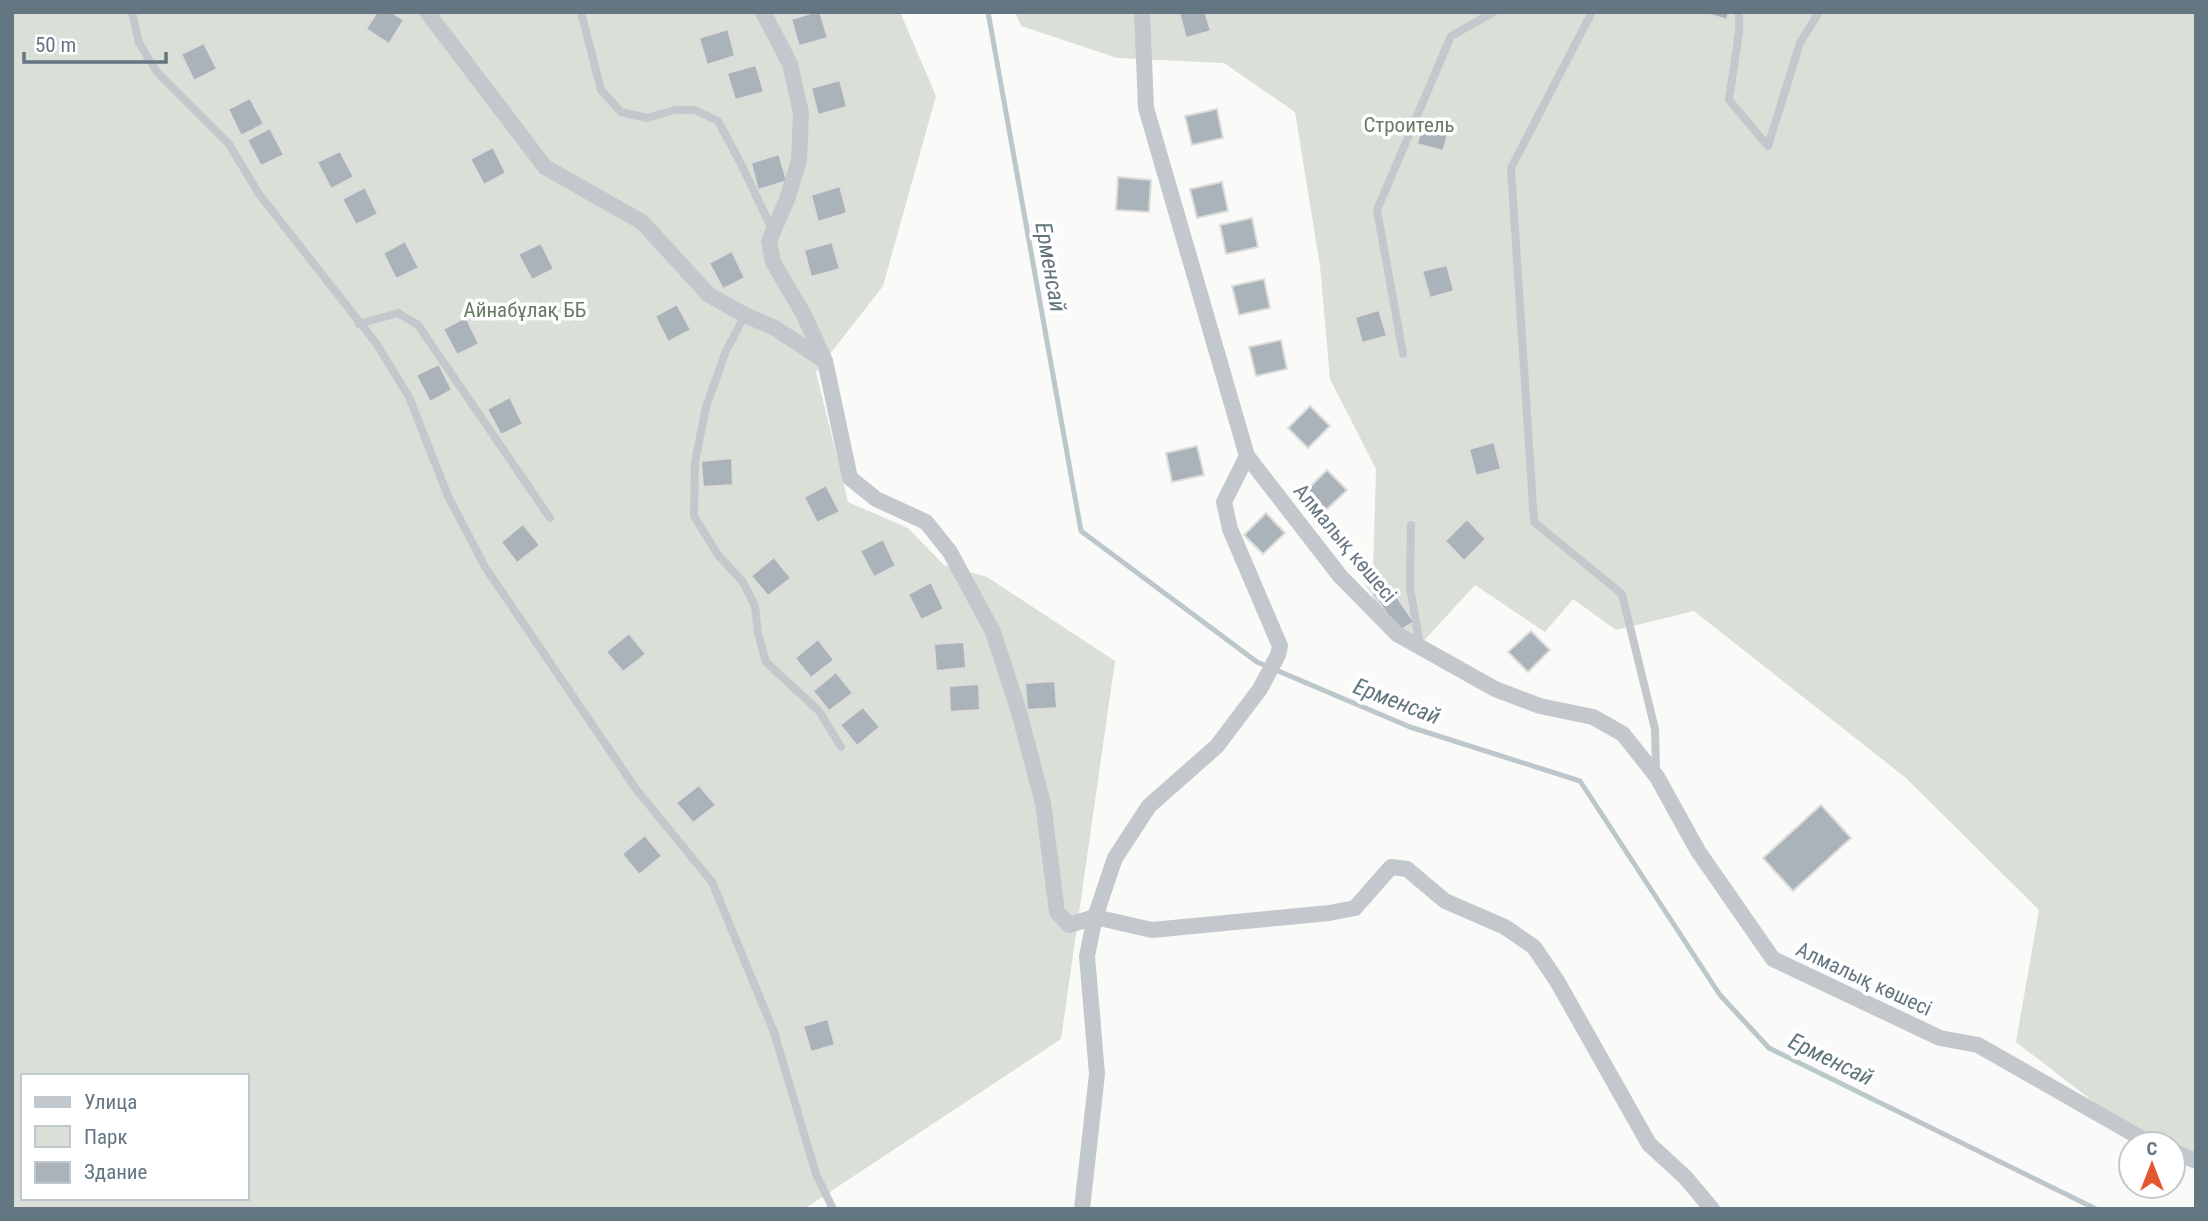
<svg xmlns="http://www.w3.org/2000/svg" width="2208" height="1221" viewBox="0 0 2208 1221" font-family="'Roboto Condensed',sans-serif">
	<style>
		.green { fill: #dadfd7; fill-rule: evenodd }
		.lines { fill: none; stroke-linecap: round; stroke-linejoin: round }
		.stream { stroke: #bbc7cb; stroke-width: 5 }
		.building { fill: #aab3b9; stroke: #dcdcda; stroke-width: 2 }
		.service { stroke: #c3c8cc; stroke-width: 8 }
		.minor { stroke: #c3c8cc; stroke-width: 16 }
		.labels { text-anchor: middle; stroke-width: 7; stroke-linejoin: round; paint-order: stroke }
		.park-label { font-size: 21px; fill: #687a64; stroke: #fff }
		.street-label { font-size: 21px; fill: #657683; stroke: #fff }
		.water-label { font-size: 23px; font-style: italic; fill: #60757c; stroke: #fff }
	</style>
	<rect width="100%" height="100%" fill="#fafaf8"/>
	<g class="green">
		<path d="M12,12H900L936,96L883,286L816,372L848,502L908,528L944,565L987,577L1115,661L1061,1039L804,1209H12ZM23,1076H247V1198H23Z"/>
		<path d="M1015,12H2196V1158L2173,1144H2158L2139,1137L2016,1042L2039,910L1906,778L1694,611L1616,630L1573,599L1545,632L1475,585L1420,645L1372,609L1376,469L1330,379L1320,266L1295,112L1224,63L1117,58L1021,26Z"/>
	</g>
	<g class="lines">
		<path class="stream" d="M988,12L1081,531L1257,662L1410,727L1580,781L1720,995L1769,1048L2096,1209"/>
	</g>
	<g class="building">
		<path d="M377,12H391L404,20L389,44L366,29Z"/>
		<path d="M815,12H820L828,38L799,46L791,19Z"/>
		<path d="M1179,12H1205L1211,31L1186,38Z"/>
		<path d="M1702,12H1729L1727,20Z"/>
		<path d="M728,29L735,56L707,65L699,38Z"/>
		<path d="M204,43L217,69L194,81L181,54Z"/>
		<path d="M756,65L764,92L735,100L727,73Z"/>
		<path d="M840,80L847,107L818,115L811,88Z"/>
		<path d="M250,98L264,124L241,136L228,109Z"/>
		<path d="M1217,109L1223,138L1192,145L1185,116Z"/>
		<path d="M1424,121L1450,128L1443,151L1417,144Z"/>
		<path d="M270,128L284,155L261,166L247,140Z"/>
		<path d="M493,147L506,173L484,185L470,159Z"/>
		<path d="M340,151L354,177L331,189L317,162Z"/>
		<path d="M779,154L787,181L758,190L751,163Z"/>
		<path d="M1118,177L1151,180L1149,212L1116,210Z"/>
		<path d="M1222,182L1228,211L1197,218L1190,189Z"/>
		<path d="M840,186L847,213L818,222L811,195Z"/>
		<path d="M365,187L378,214L356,225L342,199Z"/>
		<path d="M1252,218L1258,247L1226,254L1220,225Z"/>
		<path d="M405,241L419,268L396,279L383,253Z"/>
		<path d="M832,242L840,269L811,277L804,250Z"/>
		<path d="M541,243L554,269L532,280L518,254Z"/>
		<path d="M732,251L745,278L723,289L709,263Z"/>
		<path d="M1447,265L1454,291L1430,298L1422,271Z"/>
		<path d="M1264,279L1270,308L1239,315L1232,286Z"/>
		<path d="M677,304L691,330L668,342L655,316Z"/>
		<path d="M1379,310L1387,336L1362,343L1355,317Z"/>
		<path d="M466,317L479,344L457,355L443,329Z"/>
		<path d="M1281,340L1287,369L1256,376L1249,347Z"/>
		<path d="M439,364L452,390L430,402L416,375Z"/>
		<path d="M510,397L523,424L501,435L487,409Z"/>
		<path d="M1310,406L1330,426L1308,448L1288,428Z"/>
		<path d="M1494,442L1501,469L1476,476L1469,449Z"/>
		<path d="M1197,446L1204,475L1172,482L1166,453Z"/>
		<path d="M732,458L733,485L703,487L701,461Z"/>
		<path d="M1327,470L1347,490L1325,511L1305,492Z"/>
		<path d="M826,485L840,512L817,523L804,497Z"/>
		<path d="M1266,513L1285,533L1263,554L1244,535Z"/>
		<path d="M1467,519L1486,539L1464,561L1445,541Z"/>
		<path d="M523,524L540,545L517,563L501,542Z"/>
		<path d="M883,539L896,566L874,577L860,551Z"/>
		<path d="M774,557L791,578L768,596L751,576Z"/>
		<path d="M1380,572L1414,622L1399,631L1366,584Z"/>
		<path d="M931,582L944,609L921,620L908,594Z"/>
		<path d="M1531,631L1550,650L1528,672L1508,652Z"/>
		<path d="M629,633L646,654L623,672L606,652Z"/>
		<path d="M818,639L834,660L811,678L795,658Z"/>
		<path d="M964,642L966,668L936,671L934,644Z"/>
		<path d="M836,672L853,693L829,711L813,691Z"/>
		<path d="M1055,681L1057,708L1027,710L1025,683Z"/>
		<path d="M979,684L980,710L950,712L949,686Z"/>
		<path d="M863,707L880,727L857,746L840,725Z"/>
		<path d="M699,785L716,805L693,823L676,803Z"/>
		<path d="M1821,805L1851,838L1793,891L1763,858Z"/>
		<path d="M645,835L662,856L639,875L622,854Z"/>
		<path d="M828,1019L835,1045L811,1052L803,1026Z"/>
	</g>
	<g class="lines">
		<g class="service">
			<path d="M132,12L139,43L157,72L229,144L259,194L376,343L409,397L448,496L485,567L636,789L712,882L774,1032L816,1174L833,1209"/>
			<path d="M581,12L601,90L621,112L647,118L675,110H695L718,121L740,162L772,229"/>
			<path d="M1592,12L1511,168L1534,522L1622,594L1655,729L1656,772"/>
			<path d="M1739,12V32L1729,100L1768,146L1800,43L1819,12"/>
			<path d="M745,315L726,351L706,407L695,462L694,516L718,555L743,582L755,606L758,633L766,662L819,711L841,747"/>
			<path d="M359,324L398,313L418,325L550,518"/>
			<path d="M1403,354L1377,210L1451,36L1494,12"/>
			<path d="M1411,525L1410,588L1420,645"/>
		</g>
		<g class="minor">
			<path d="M427,12L545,167L642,222L709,295L745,315L775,328L825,361"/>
			<path d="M763,12L790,64L801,113L799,160L788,197L769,241L773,262L804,315L825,361L850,478L876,499L926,522L950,552L993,632L1019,712L1043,803L1057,912L1069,925L1095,917L1152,930L1329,913L1355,908L1391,867L1407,869L1445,901L1505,927L1534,947L1557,981L1649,1144L1685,1177L1712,1209"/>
			<path d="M1142,12L1146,108L1247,456L1340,576L1397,634L1495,689L1540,706L1593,717L1623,734L1657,777L1698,851L1773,959L1940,1038L1978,1045L2139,1137L2155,1144"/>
			<path d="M2173,1151L2196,1161"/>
			<path d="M1082,1209L1097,1074L1087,956L1095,917L1115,858L1149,806L1217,746L1260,689L1278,655L1280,646L1230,529L1224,502L1247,456"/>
		</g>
	</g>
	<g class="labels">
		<g class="park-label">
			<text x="1409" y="132">Строитель</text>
			<text x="525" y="317">Айнабұлақ ББ</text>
		</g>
		<g class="street-label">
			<text transform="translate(1345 543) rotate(50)" y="7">Алмалық көшесі</text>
			<text transform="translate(1864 979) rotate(25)" y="7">Алмалық көшесі</text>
		</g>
		<g class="water-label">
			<text transform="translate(1051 267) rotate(80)" y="8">Ерменсай</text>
			<text transform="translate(1397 701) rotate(21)" y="8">Ерменсай</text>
			<text transform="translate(1831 1059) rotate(26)" y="8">Ерменсай</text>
		</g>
	</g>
	<rect width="2208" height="1221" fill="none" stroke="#657683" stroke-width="28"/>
	<rect x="21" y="1074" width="228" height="126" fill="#ffffff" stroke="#c1c8cd" stroke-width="2"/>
	<rect x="35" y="1097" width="35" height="10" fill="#c3c8cc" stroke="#c1c8cd" stroke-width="2"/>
	<text x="84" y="1109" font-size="21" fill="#657683">Улица</text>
	<rect x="35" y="1126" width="35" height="21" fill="#dadfd7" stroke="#c1c8cd" stroke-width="2"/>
	<text x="84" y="1144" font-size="21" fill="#657683">Парк</text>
	<rect x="35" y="1162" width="35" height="21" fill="#aab3b9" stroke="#c1c8cd" stroke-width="2"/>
	<text x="84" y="1179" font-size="21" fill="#657683">Здание</text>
	<g transform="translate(2152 1165)"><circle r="33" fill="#ffffff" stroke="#c1c8cd" stroke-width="2"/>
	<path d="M0-5L12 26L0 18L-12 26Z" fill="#e4572e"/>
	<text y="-10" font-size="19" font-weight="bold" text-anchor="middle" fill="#657683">С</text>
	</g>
	<path d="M24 52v10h142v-10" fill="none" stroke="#657683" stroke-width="3.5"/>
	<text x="35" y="52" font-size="21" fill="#657683" stroke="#ffffff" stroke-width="5" paint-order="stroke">50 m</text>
</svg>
